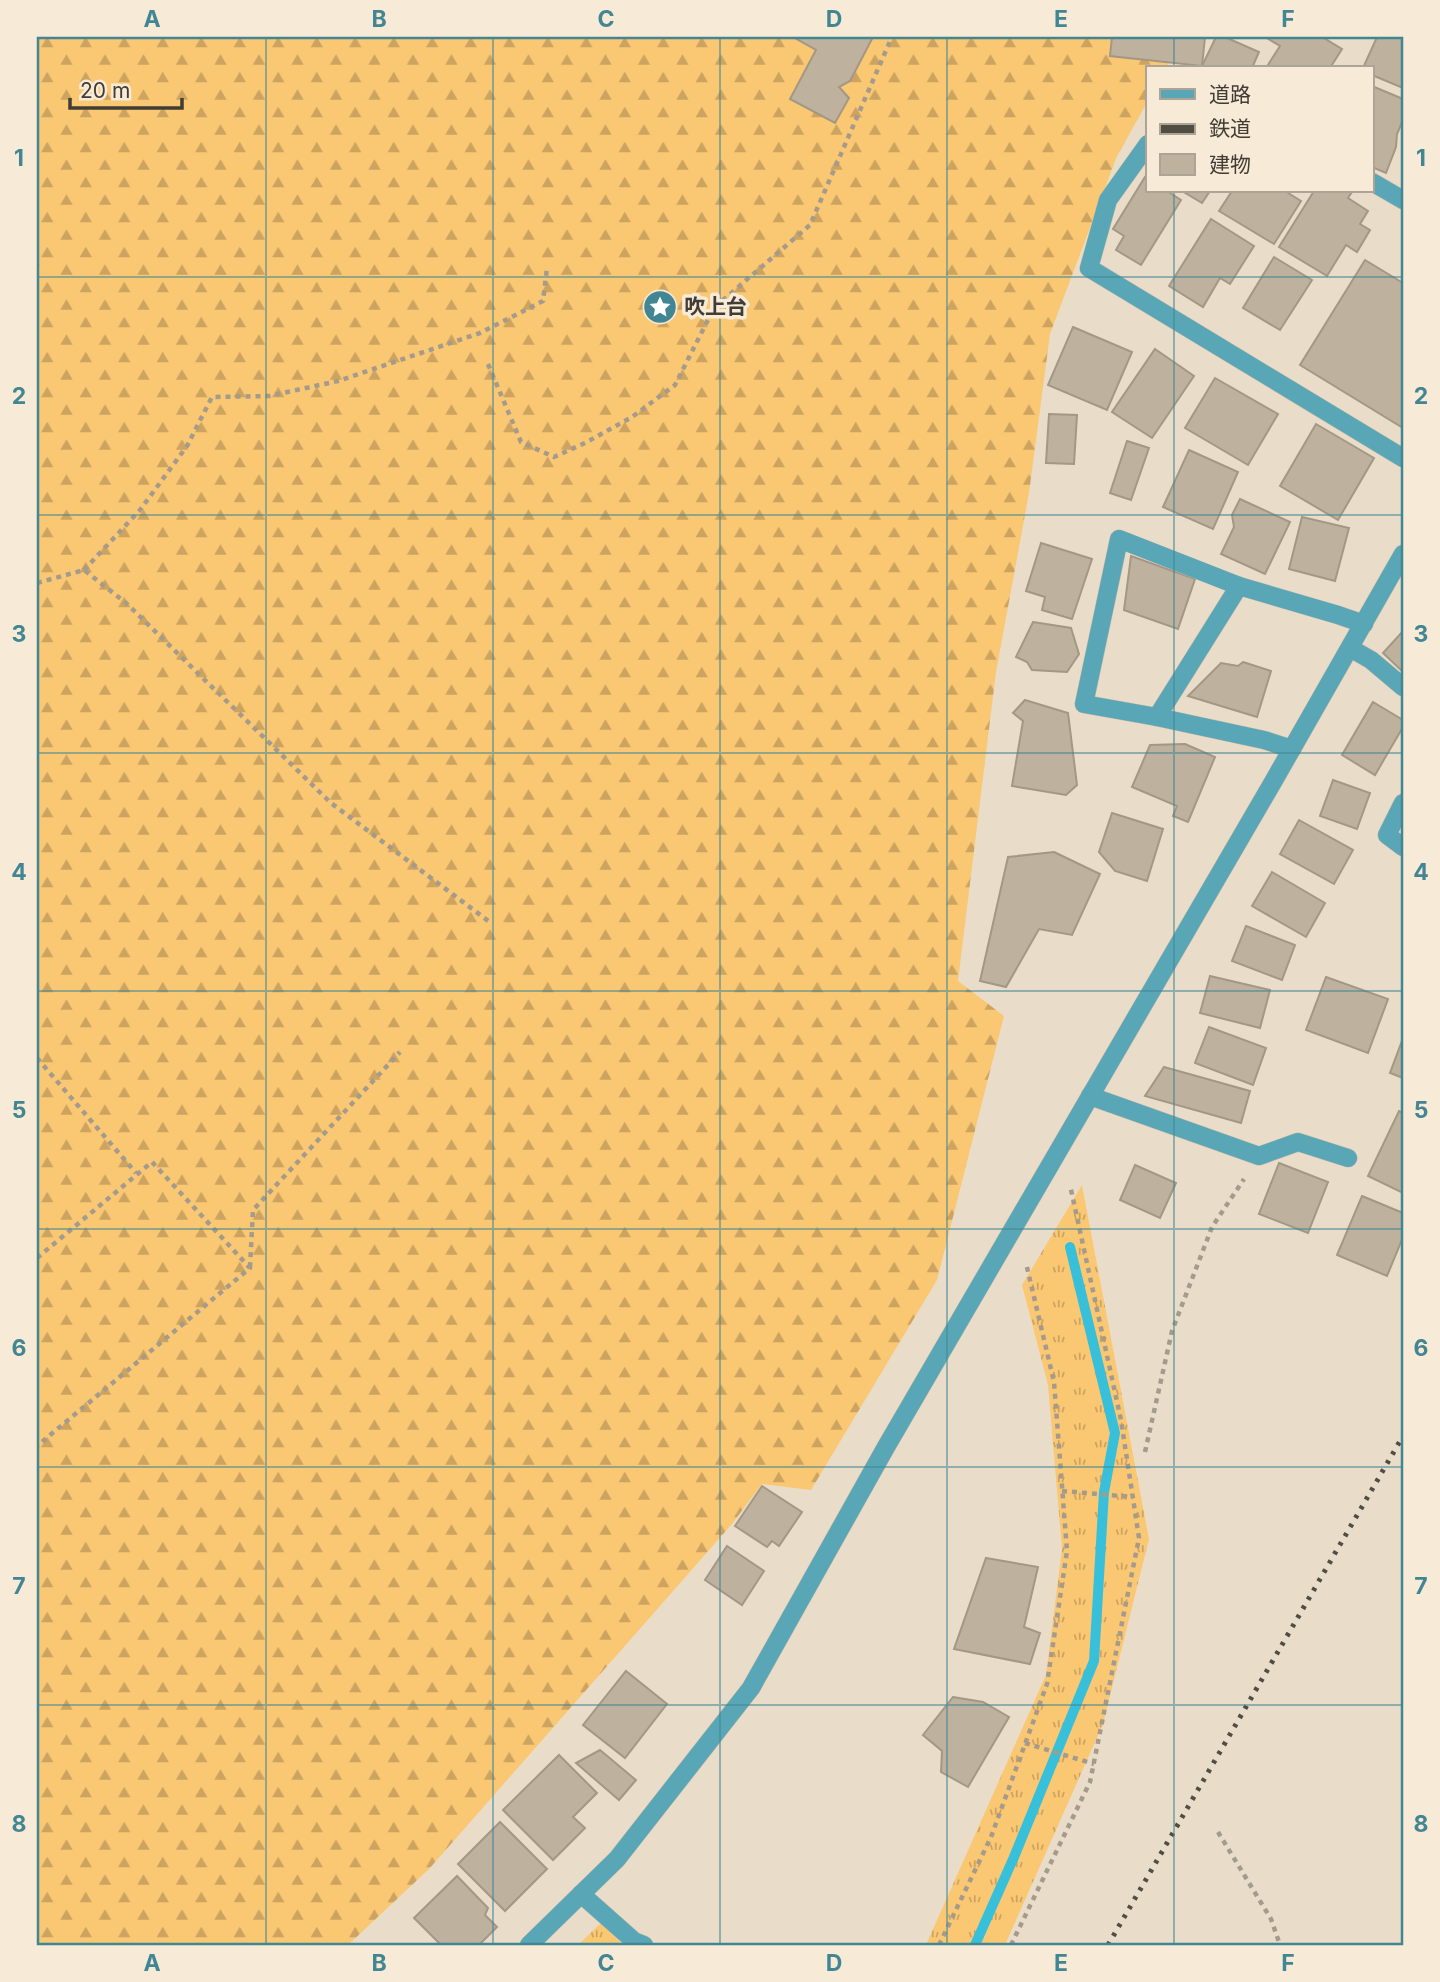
<svg xmlns="http://www.w3.org/2000/svg" width="1440" height="1982" viewBox="0 0 1440 1982" font-family="Inter,'Noto Sans JP',sans-serif">
	<style>
		.grass { fill: url(#grass-tufts) }
		.forest { fill: url(#forest-firs) }
		.lines { fill: none; stroke-linecap: round; stroke-linejoin: round }
		.stream { stroke: #38c0da; stroke-width: 10 }
		.building { fill: #beb29f; stroke: #a39785; stroke-width: 2 }
		.minor-casing { stroke: #c4baa8; stroke-width: 19 }
		.tertiary-casing { stroke: #c4baa8; stroke-width: 19 }
		.path { stroke: #a49b8c; stroke-width: 4.5; stroke-dasharray: 5 5; stroke-linecap: butt }
		.minor { stroke: #59a6b7; stroke-width: 18 }
		.tertiary { stroke: #59a6b7; stroke-width: 18 }
		.rail { stroke: #524d43; stroke-width: 5; stroke-dasharray: 3.5 7; stroke-linecap: butt }
		.grid { fill: none; stroke: #428694; stroke-width: 2; stroke-opacity: 0.55 }
		.labels { text-anchor: middle; stroke-width: 7; stroke-linejoin: round; paint-order: stroke }
		.poi-label { font-size: 21px; font-weight: bold; fill: #413c34; stroke: #f7ead6; text-anchor: start }
		.neatline { fill: none; stroke: #428694; stroke-width: 2.5 }
		.grid-label { font-size: 23px; text-anchor: middle; font-weight: bold; fill: #428694 }
	</style>
	<defs>
		<pattern id="grass-tufts" width="24" height="20" patternUnits="userSpaceOnUse" patternTransform="scale(1.75)"><rect width="24" height="20" fill="#fac773"/><path d="M3 7l-1-3M5 7V3M7 7l1-3M15 17l-1-3M17 17v-4M19 17l1-3" fill="none" stroke="#cca35f"/></pattern>
		<pattern id="forest-firs" width="22" height="20" patternUnits="userSpaceOnUse" patternTransform="scale(1.75)"><rect width="22" height="20" fill="#fac773"/><path d="M5 1l3.5 6h-7zM16 11l3.5 6h-7z" fill="#cca35f"/></pattern>
	</defs>
	<rect width="100%" height="100%" fill="#e9ddc9"/>
	<g class="grass">
		<path d="M1082,1185L1149,1539L1103,1724L1005,1945H926L1046,1675L1062,1549L1048,1385L1022,1285Z"/>
		<path d="M601,1923L622,1944L620,1945H578Z"/>
	</g>
	<path class="forest" d="M37,37H1184L1166,68H1148V101L1117,156L1050,334L1029,493L996,672L958,981L1004,1016L937,1280L811,1490L762,1484L732,1524L429,1869L348,1945H37Z"/>
	<g class="lines">
		<path class="stream" d="M975,1945L1014,1857L1094,1661L1104,1492L1115,1433L1070,1247"/>
	</g>
	<g class="building">
		<path d="M793,37H873L850,81L839,87L849,98L835,123L790,99L816,50Z"/>
		<path d="M1112,37H1205L1202,66L1110,56Z"/>
		<path d="M1216,37H1225L1259,52L1252,68H1207L1202,66Z"/>
		<path d="M1265,37H1325L1324,38L1342,49L1330,68H1266L1280,46Z"/>
		<path d="M1377,37H1403V88L1372,75V68H1363Z"/>
		<path d="M1372,86L1403,99V120L1397,134L1396,147L1386,173L1372,167Z"/>
		<path d="M1145,177L1148,179V191H1167L1181,200L1141,265L1116,250L1124,236L1113,229Z"/>
		<path d="M1182,191H1210L1202,203Z"/>
		<path d="M1232,191H1285L1301,201L1274,244L1219,211Z"/>
		<path d="M1314,191H1350L1352,192L1348,198L1368,211L1360,224L1370,230L1357,252L1346,245L1327,276L1279,247Z"/>
		<path d="M1211,219L1254,246L1230,284L1220,278L1203,307L1169,286Z"/>
		<path d="M1274,257L1312,280L1280,330L1243,308Z"/>
		<path d="M1365,260L1403,283V428L1300,365Z"/>
		<path d="M1073,327L1132,352L1107,410L1048,385Z"/>
		<path d="M1155,349L1194,376L1152,438L1112,412Z"/>
		<path d="M1215,378L1278,414L1248,465L1185,428Z"/>
		<path d="M1049,414L1077,415L1074,464L1046,463Z"/>
		<path d="M1316,424L1374,458L1338,520L1280,486Z"/>
		<path d="M1127,441L1149,448L1131,500L1110,493Z"/>
		<path d="M1189,450L1238,472L1213,529L1163,507Z"/>
		<path d="M1240,499L1290,522L1265,574L1221,554L1234,527L1232,515Z"/>
		<path d="M1302,517L1349,528L1335,581L1289,569Z"/>
		<path d="M1041,543L1092,559L1072,619L1042,610L1045,597L1026,591Z"/>
		<path d="M1131,556L1195,579L1178,629L1124,610Z"/>
		<path d="M1033,622L1071,628L1079,654L1067,672L1032,670L1027,662L1016,657Z"/>
		<path d="M1403,631V672L1383,653Z"/>
		<path d="M1243,662L1271,671L1257,717L1188,696L1221,663L1238,666Z"/>
		<path d="M1025,700L1068,713L1077,785L1066,795L1012,786L1023,721L1013,713Z"/>
		<path d="M1373,702L1403,720V727L1375,775L1342,755Z"/>
		<path d="M1185,744L1215,757L1188,822L1173,816L1177,806L1132,787L1150,745Z"/>
		<path d="M1333,780L1370,793L1357,829L1320,816Z"/>
		<path d="M1112,813L1163,829L1147,881L1115,871L1099,852Z"/>
		<path d="M1299,820L1353,850L1334,884L1280,854Z"/>
		<path d="M1054,852L1100,874L1072,935L1039,929L1006,987L980,981L1008,857Z"/>
		<path d="M1272,872L1325,903L1306,937L1252,906Z"/>
		<path d="M1246,926L1295,945L1282,980L1232,961Z"/>
		<path d="M1210,976L1270,990L1260,1028L1200,1013Z"/>
		<path d="M1326,977L1388,999L1368,1053L1306,1030Z"/>
		<path d="M1209,1027L1266,1048L1253,1085L1195,1063Z"/>
		<path d="M1403,1038V1078L1390,1073Z"/>
		<path d="M1164,1067L1250,1091L1241,1123L1145,1096Z"/>
		<path d="M1399,1111L1403,1113V1193L1368,1176Z"/>
		<path d="M1279,1163L1328,1182L1308,1233L1259,1214Z"/>
		<path d="M1135,1165L1176,1183L1160,1218L1120,1200Z"/>
		<path d="M1362,1196L1403,1213V1237L1387,1276L1337,1255Z"/>
		<path d="M762,1486L802,1512L779,1546L772,1541L767,1547L735,1526Z"/>
		<path d="M727,1546L764,1571L742,1605L705,1580Z"/>
		<path d="M986,1558L1038,1567L1024,1627L1040,1633L1030,1664L954,1649Z"/>
		<path d="M626,1671L667,1704L625,1758L583,1725Z"/>
		<path d="M953,1697L983,1702L1009,1717L968,1787L941,1772L942,1751L923,1735Z"/>
		<path d="M600,1750L636,1780L619,1800L576,1763Z"/>
		<path d="M559,1755L597,1793L573,1817L585,1828L553,1860L503,1810Z"/>
		<path d="M500,1822L547,1869L505,1911L458,1864Z"/>
		<path d="M457,1876L488,1908L485,1915L497,1927L479,1945H441L414,1918Z"/>
	</g>
	<g class="lines">
		<g class="minor-casing">
			<g id="minor">
				<path d="M1148,144L1108,200L1089,268L1403,458"/>
				<path d="M1372,182L1403,200"/>
				<path d="M1239,586L1157,717L1264,740L1292,749"/>
				<path d="M1350,648L1371,660L1403,687"/>
				<path d="M1157,717L1084,704L1119,539L1239,586L1338,615L1364,624"/>
				<path d="M1403,803L1387,835L1403,847"/>
				<path d="M1090,1096L1259,1156L1298,1142L1348,1158"/>
				<path d="M581,1894L634,1941L644,1945"/>
			</g>
		</g>
		<g class="tertiary-casing">
			<path id="tertiary" d="M529,1945L617,1859L751,1688L886,1447L1273,782L1403,554"/>
		</g>
		<g class="path">
			<path d="M37,264V266"/>
			<path d="M488,364L521,442L554,457L585,443L632,417L675,385L714,308L810,225L891,39L890,37"/>
			<path d="M84,570L140,510L187,446L212,397L269,396L338,381L480,333L543,301L547,268"/>
			<path d="M37,583L84,570L126,603L331,803L491,923"/>
			<path d="M37,1058L136,1173"/>
			<path d="M37,1258L152,1162L250,1268L37,1446"/>
			<path d="M250,1267L253,1210L400,1052"/>
			<path d="M1145,1452L1172,1331L1212,1227L1244,1179"/>
			<path d="M1062,1491L1133,1497"/>
			<path d="M1025,1743L1094,1764"/>
			<path d="M1218,1832L1271,1919L1280,1945"/>
			<path d="M939,1945L991,1837L1047,1684L1067,1551L1054,1382L1026,1263"/>
			<path d="M1011,1945L1090,1782L1139,1538L1121,1420L1070,1185"/>
		</g>
		<use href="#minor" class="minor"/>
		<use href="#tertiary" class="tertiary"/>
		<path class="rail" d="M1108,1945L1403,1436"/>
	</g>
	<path class="grid" d="M266,37V1945M493,37V1945M720,37V1945M947,37V1945M1174,37V68M1174,191V1945M37,277H1403M37,515H1403M37,753H1403M37,991H1403M37,1229H1403M37,1467H1403M37,1705H1403"/>
	<defs>
		<g id="sight-disc" transform="scale(1.75)"><circle r="9.5" fill="#428694" stroke="#f7ead6"/><path d="M0-6L1.8-2.2L6-1.7L2.9 1.2L3.7 5.4L0 3.3L-3.7 5.4L-2.9 1.2L-6-1.7L-1.8-2.2Z" fill="#fff"/></g>
	</defs>
	<g fill-rule="evenodd">
		<use href="#sight-disc" x="660" y="307"/>
	</g>
	<g class="labels">
		<g class="poi-label">
			<text x="684" y="314">吹上台</text>
		</g>
	</g>
	<rect width="1440" height="1982" fill="none" stroke="#f7ead6" stroke-width="77"/>
	<rect x="1146" y="66" width="228" height="126" fill="#f7ead6" stroke="#aea495" stroke-width="2"/>
	<rect x="1160" y="89" width="35" height="10" fill="#59a6b7" stroke="#aea495" stroke-width="2"/>
	<text x="1209" y="102" font-size="21" fill="#413c34">道路</text>
	<rect x="1160" y="124" width="35" height="10" fill="#524d43" stroke="#aea495" stroke-width="2"/>
	<text x="1209" y="136" font-size="21" fill="#413c34">鉄道</text>
	<rect x="1160" y="154" width="35" height="21" fill="#beb29f" stroke="#aea495" stroke-width="2"/>
	<text x="1209" y="172" font-size="21" fill="#413c34">建物</text>
	<path d="M70 98v10h112v-10" fill="none" stroke="#413c34" stroke-width="3.5"/>
	<text x="80" y="98" font-size="21" fill="#413c34" stroke="#f7ead6" stroke-width="5" paint-order="stroke">20 m</text>
	<rect x="38" y="38" width="1364" height="1906" class="neatline"/>
	<g class="grid-label">
		<text x="152" y="27">A</text>
		<text x="379" y="27">B</text>
		<text x="606" y="27">C</text>
		<text x="834" y="27">D</text>
		<text x="1061" y="27">E</text>
		<text x="1288" y="27">F</text>
		<text x="19" y="166">1</text>
		<text x="1421" y="166">1</text>
		<text x="19" y="404">2</text>
		<text x="1421" y="404">2</text>
		<text x="19" y="642">3</text>
		<text x="1421" y="642">3</text>
		<text x="19" y="880">4</text>
		<text x="1421" y="880">4</text>
		<text x="19" y="1118">5</text>
		<text x="1421" y="1118">5</text>
		<text x="19" y="1356">6</text>
		<text x="1421" y="1356">6</text>
		<text x="19" y="1594">7</text>
		<text x="1421" y="1594">7</text>
		<text x="19" y="1832">8</text>
		<text x="1421" y="1832">8</text>
		<text x="152" y="1971">A</text>
		<text x="379" y="1971">B</text>
		<text x="606" y="1971">C</text>
		<text x="834" y="1971">D</text>
		<text x="1061" y="1971">E</text>
		<text x="1288" y="1971">F</text>
	</g>
</svg>
